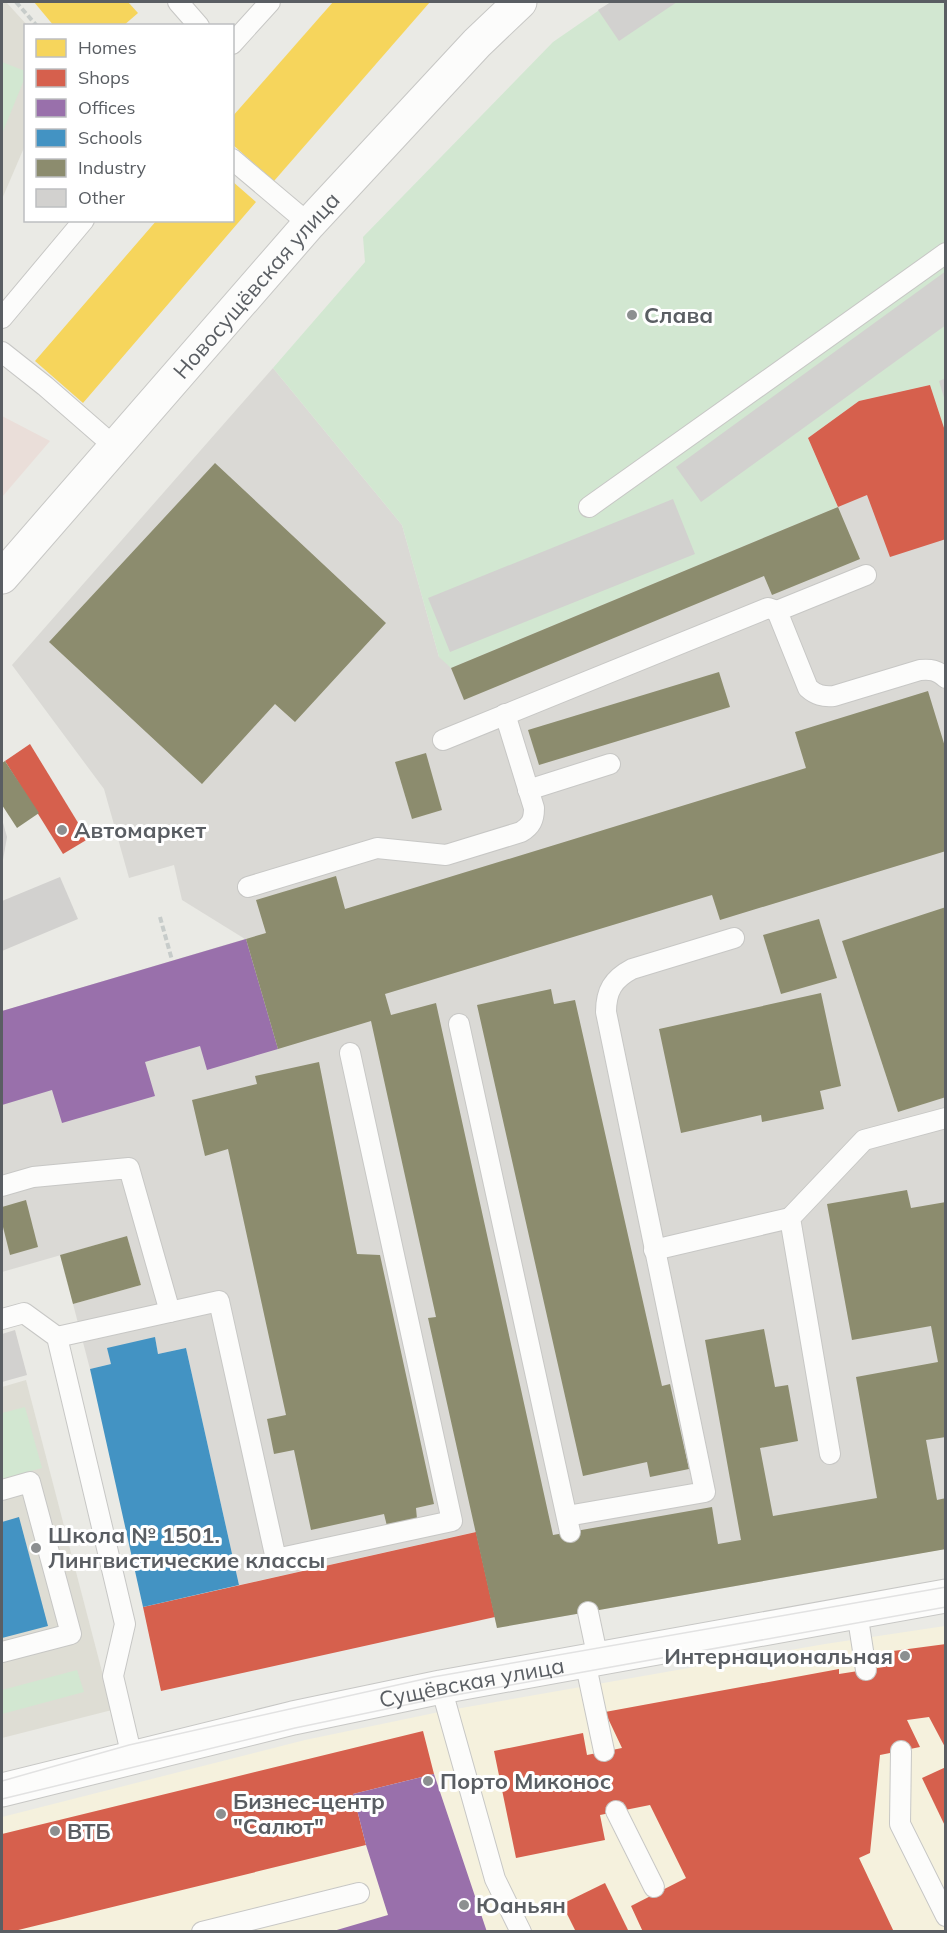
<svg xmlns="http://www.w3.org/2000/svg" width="947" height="1933" viewBox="0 0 947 1933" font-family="Mulish,sans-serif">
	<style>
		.commercial { fill: #f5f1dd }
		.industrial { fill: #dad9d5 }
		.education { fill: #deddd4 }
		.medical { fill: #eaded9 }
		.green { fill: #d2e7d1 }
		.homes { fill: #f6d55c }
		.shops { fill: #d6604d }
		.offices { fill: #9970ab }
		.schools { fill: #4393c3 }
		.industry { fill: #8c8c6e }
		.building { fill: #d2d1cf }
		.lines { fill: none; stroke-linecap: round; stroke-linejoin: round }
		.service-casing { stroke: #c7c7c5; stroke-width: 22 }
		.minor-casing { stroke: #c7c7c5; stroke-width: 35 }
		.tertiary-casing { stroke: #c7c7c5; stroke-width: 35 }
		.path { stroke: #c7ccca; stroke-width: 4; stroke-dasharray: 6 3; stroke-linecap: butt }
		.service { stroke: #fcfcfb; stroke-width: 20 }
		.minor { stroke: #fcfcfb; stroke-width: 33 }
		.tertiary { stroke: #fcfcfb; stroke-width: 33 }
		.tram { stroke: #e2e2e2; stroke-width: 1.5 }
		.poi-dot { fill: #8c8f90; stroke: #fff; stroke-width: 2 }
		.labels { text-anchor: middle; stroke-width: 6; stroke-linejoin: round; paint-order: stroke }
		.street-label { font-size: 22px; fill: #5a5e63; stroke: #fff }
		.poi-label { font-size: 22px; font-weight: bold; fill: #5a5e63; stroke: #fff; text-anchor: start }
	</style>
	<rect width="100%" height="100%" fill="#eaeae5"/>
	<path class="commercial" d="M945,1626V1931L2,1932V1817L305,1740L444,1711L825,1644Z"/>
	<path class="industrial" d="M273,368L402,525L439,657L838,507L808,438L859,401L930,385L946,434L945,1549L497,1628L475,1532L239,1585L186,1348L158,1354L155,1338L111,1364L90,1369L73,1304L141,1285L127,1236L2,1272V1011L245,939L182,900L174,865L129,878L104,789L12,665Z"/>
	<g class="education">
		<path d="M2,2H6L27,25L26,26V143L2,199Z"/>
		<path d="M26,1380L112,1710L2,1738V1387Z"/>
	</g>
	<path class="medical" d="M2,416L50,441L2,497Z"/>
	<g class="green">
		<path d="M611,2H945V434L930,385L859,401L808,438L838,507L451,668L439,657L402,525L273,368L365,262L363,237L553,42Z"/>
		<path d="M2,62L25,71L26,75L2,134Z"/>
		<path d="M25,1407L42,1468L2,1479V1413Z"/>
		<path d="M77,1670L84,1692L2,1714V1690Z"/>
	</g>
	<g class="homes">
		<path d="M34,2H128L138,13L123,26H54Z"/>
		<path d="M333,2H430L274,181L232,144V117Z"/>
		<path d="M232,181L256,202L83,403L35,361L157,220H232Z"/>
	</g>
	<g class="shops">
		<path d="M930,385L946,434V539L890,557L867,495L838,507L808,438L859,401Z"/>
		<path d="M30,744L88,839L63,854L5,761Z"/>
		<path d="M476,1532L495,1617L161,1691L143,1607Z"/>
		<path d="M946,1644V1749L929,1717L907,1720L920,1747L880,1755L870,1853L859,1858L894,1932H643L631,1906L686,1878L650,1805L600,1815L605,1840L516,1858L494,1751L583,1733L587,1755L622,1748L605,1712L839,1669V1674L884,1667L878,1653Z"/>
		<path d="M423,1731L434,1774L353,1794L366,1845L10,1932H2V1834Z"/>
		<path d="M946,1767V1828L922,1778Z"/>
		<path d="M605,1883L629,1932H576L562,1904Z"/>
	</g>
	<g class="offices">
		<path d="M246,939L278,1049L207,1070L200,1046L145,1062L155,1096L62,1123L52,1090L2,1105V1011Z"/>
		<path d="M434,1774L487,1932H330L388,1915L366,1845L353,1794Z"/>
	</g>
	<g class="schools">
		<path d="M155,1337L158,1354L186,1348L239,1585L143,1607L90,1369L111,1364L107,1348Z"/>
		<path d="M19,1517L48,1626L2,1638V1522Z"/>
	</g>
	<g class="industry">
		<path d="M215,463L386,623L295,722L275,704L202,784L49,642Z"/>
		<path d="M838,507L860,559L772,595L764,576L464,700L451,668Z"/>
		<path d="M719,672L730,707L539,765L528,730Z"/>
		<path d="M928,691L946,750V851L720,920L712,895L385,994L391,1015L436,1003L553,1535L712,1507L718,1544L741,1540L705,1340L764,1329L775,1387L788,1385L798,1441L760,1448L773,1516L877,1498L856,1377L938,1362L931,1326L852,1340L827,1204L907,1190L911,1208L946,1202V1437L926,1440L937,1500L946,1498V1549L497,1628L428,1318L436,1317L371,1021L278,1049L246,939L266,933L256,900L336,876L345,909L806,768L795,732Z"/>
		<path d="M426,753L442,810L412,819L395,762Z"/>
		<path d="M5,761L39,813L17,828L2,805V763Z"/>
		<path d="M946,907V1097L898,1112L842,941Z"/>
		<path d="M819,919L837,978L781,994L763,935Z"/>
		<path d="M551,989L554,1004L575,1000L662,1386L670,1384L689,1469L650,1477L647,1462L583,1476L477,1005Z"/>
		<path d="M821,993L841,1086L820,1091L824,1109L762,1122L761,1115L681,1133L659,1029Z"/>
		<path d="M319,1062L357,1254L380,1255L434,1504L416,1508L417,1519L387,1526L384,1514L311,1530L294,1450L274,1454L267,1419L286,1415L228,1149L205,1156L192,1100L257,1084L255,1076Z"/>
		<path d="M26,1200L38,1247L10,1255L2,1223V1207Z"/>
		<path d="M127,1236L141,1285L73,1304L60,1255Z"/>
	</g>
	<g class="building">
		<path d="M611,2H677L619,41L598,10Z"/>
		<path d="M946,271V325L701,502L676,467Z"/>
		<path d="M946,378V400L945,401L939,381Z"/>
		<path d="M673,499L695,554L450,652L428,598Z"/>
		<path d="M2,819L7,837L3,860L2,859Z"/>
		<path d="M60,877L78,919L2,951V901Z"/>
		<path d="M15,1330L27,1375L2,1382V1334Z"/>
	</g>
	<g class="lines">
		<g class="service-casing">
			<g id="service">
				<path d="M178,2L199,26"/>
				<path d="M232,44L270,2"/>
				<path d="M232,159L309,224"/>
				<path d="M2,318L84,220"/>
				<path d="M2,352L45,386L115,447"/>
				<path d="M589,507L946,253"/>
				<path d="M866,575L777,611L808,688C816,695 823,697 834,696L920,670C931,669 937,670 946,678"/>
				<path d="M443,740L768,608L777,611"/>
				<path d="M528,790L610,764"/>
				<path d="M248,887L377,848L446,855L521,832C531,826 534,820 534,808L505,714"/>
				<path d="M459,1024L570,1532"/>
				<path d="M2,1186L33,1177L129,1168L170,1312"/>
				<path d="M654,1250L790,1218"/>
				<path d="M2,1319L24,1313L57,1337L125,1624L113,1676L132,1757"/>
				<path d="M57,1337L219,1301L276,1559L452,1521L350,1053"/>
				<path d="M830,1454L790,1218L864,1140L946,1118"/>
				<path d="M2,1490L30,1482L71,1634L2,1652"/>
				<path d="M567,1516L705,1492L606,1012C606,991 613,979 632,969L734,938"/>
				<path d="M588,1612L598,1659"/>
				<path d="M857,1612L866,1670"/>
				<path d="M585,1661L604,1751"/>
				<path d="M441,1687L495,1879L521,1932"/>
				<path d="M901,1751L900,1824L946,1916"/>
				<path d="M616,1811L654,1887"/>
				<path d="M202,1932L359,1893"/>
			</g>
		</g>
		<g class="minor-casing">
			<g id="minor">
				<path id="s1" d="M2,577L309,224L477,43L520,2"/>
			</g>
		</g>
		<g class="tertiary-casing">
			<g id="tertiary">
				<path id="s2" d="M2,1790L293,1718L441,1687L946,1596"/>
			</g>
		</g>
		<g class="path">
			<path d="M16,2L37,26"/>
			<path d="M160,917L172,960"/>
		</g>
		<use href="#service" class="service"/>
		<use href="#minor" class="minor"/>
		<use href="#tertiary" class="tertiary"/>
		<g class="tram">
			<path d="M2,1781L129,1745L433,1677L946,1587"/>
			<path d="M2,1799L295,1728L444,1697L946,1607"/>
		</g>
	</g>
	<g class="poi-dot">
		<circle cx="632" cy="315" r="6"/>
		<circle cx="62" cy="830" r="6"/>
		<circle cx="36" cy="1548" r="6"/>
		<circle cx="905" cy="1656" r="6"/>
		<circle cx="428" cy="1781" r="6"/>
		<circle cx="221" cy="1814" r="6"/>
		<circle cx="55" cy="1831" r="6"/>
		<circle cx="464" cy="1905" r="6"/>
	</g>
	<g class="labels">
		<g class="street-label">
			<text dy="8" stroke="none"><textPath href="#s1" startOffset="387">Новосущёвская улица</textPath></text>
			<text dy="8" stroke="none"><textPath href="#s2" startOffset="482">Сущёвская улица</textPath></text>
		</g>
		<g class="poi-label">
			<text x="644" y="323">Слава</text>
			<text x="74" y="838">Автомаркет</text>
			<text x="48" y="1543">Школа № 1501.<tspan x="48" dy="25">Лингвистические классы</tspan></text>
			<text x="893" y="1664" text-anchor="end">Интернациональная</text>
			<text x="440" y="1789">Порто Миконос</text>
			<text x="233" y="1809">Бизнес-центр<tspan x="233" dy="25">"Салют"</tspan></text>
			<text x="67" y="1839">ВТБ</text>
			<text x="476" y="1913">Юаньян</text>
		</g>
	</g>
	<rect width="947" height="1933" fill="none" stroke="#5a5e63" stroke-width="6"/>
	<rect x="24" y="24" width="210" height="198" fill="#ffffff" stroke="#bdbfc1" stroke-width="1.5"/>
	<rect x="36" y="39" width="30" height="18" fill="#f6d55c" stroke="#bdbfc1" stroke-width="1.5"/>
	<text x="78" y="54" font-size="18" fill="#5a5e63">Homes</text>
	<rect x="36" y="69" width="30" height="18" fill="#d6604d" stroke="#bdbfc1" stroke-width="1.5"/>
	<text x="78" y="84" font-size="18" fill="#5a5e63">Shops</text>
	<rect x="36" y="99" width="30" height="18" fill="#9970ab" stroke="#bdbfc1" stroke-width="1.5"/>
	<text x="78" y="114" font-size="18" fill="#5a5e63">Offices</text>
	<rect x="36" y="129" width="30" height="18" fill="#4393c3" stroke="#bdbfc1" stroke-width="1.5"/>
	<text x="78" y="144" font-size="18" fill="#5a5e63">Schools</text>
	<rect x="36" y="159" width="30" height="18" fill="#8c8c6e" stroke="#bdbfc1" stroke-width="1.5"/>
	<text x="78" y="174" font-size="18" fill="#5a5e63">Industry</text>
	<rect x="36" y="189" width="30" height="18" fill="#d2d1cf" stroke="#bdbfc1" stroke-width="1.5"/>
	<text x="78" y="204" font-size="18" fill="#5a5e63">Other</text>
</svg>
